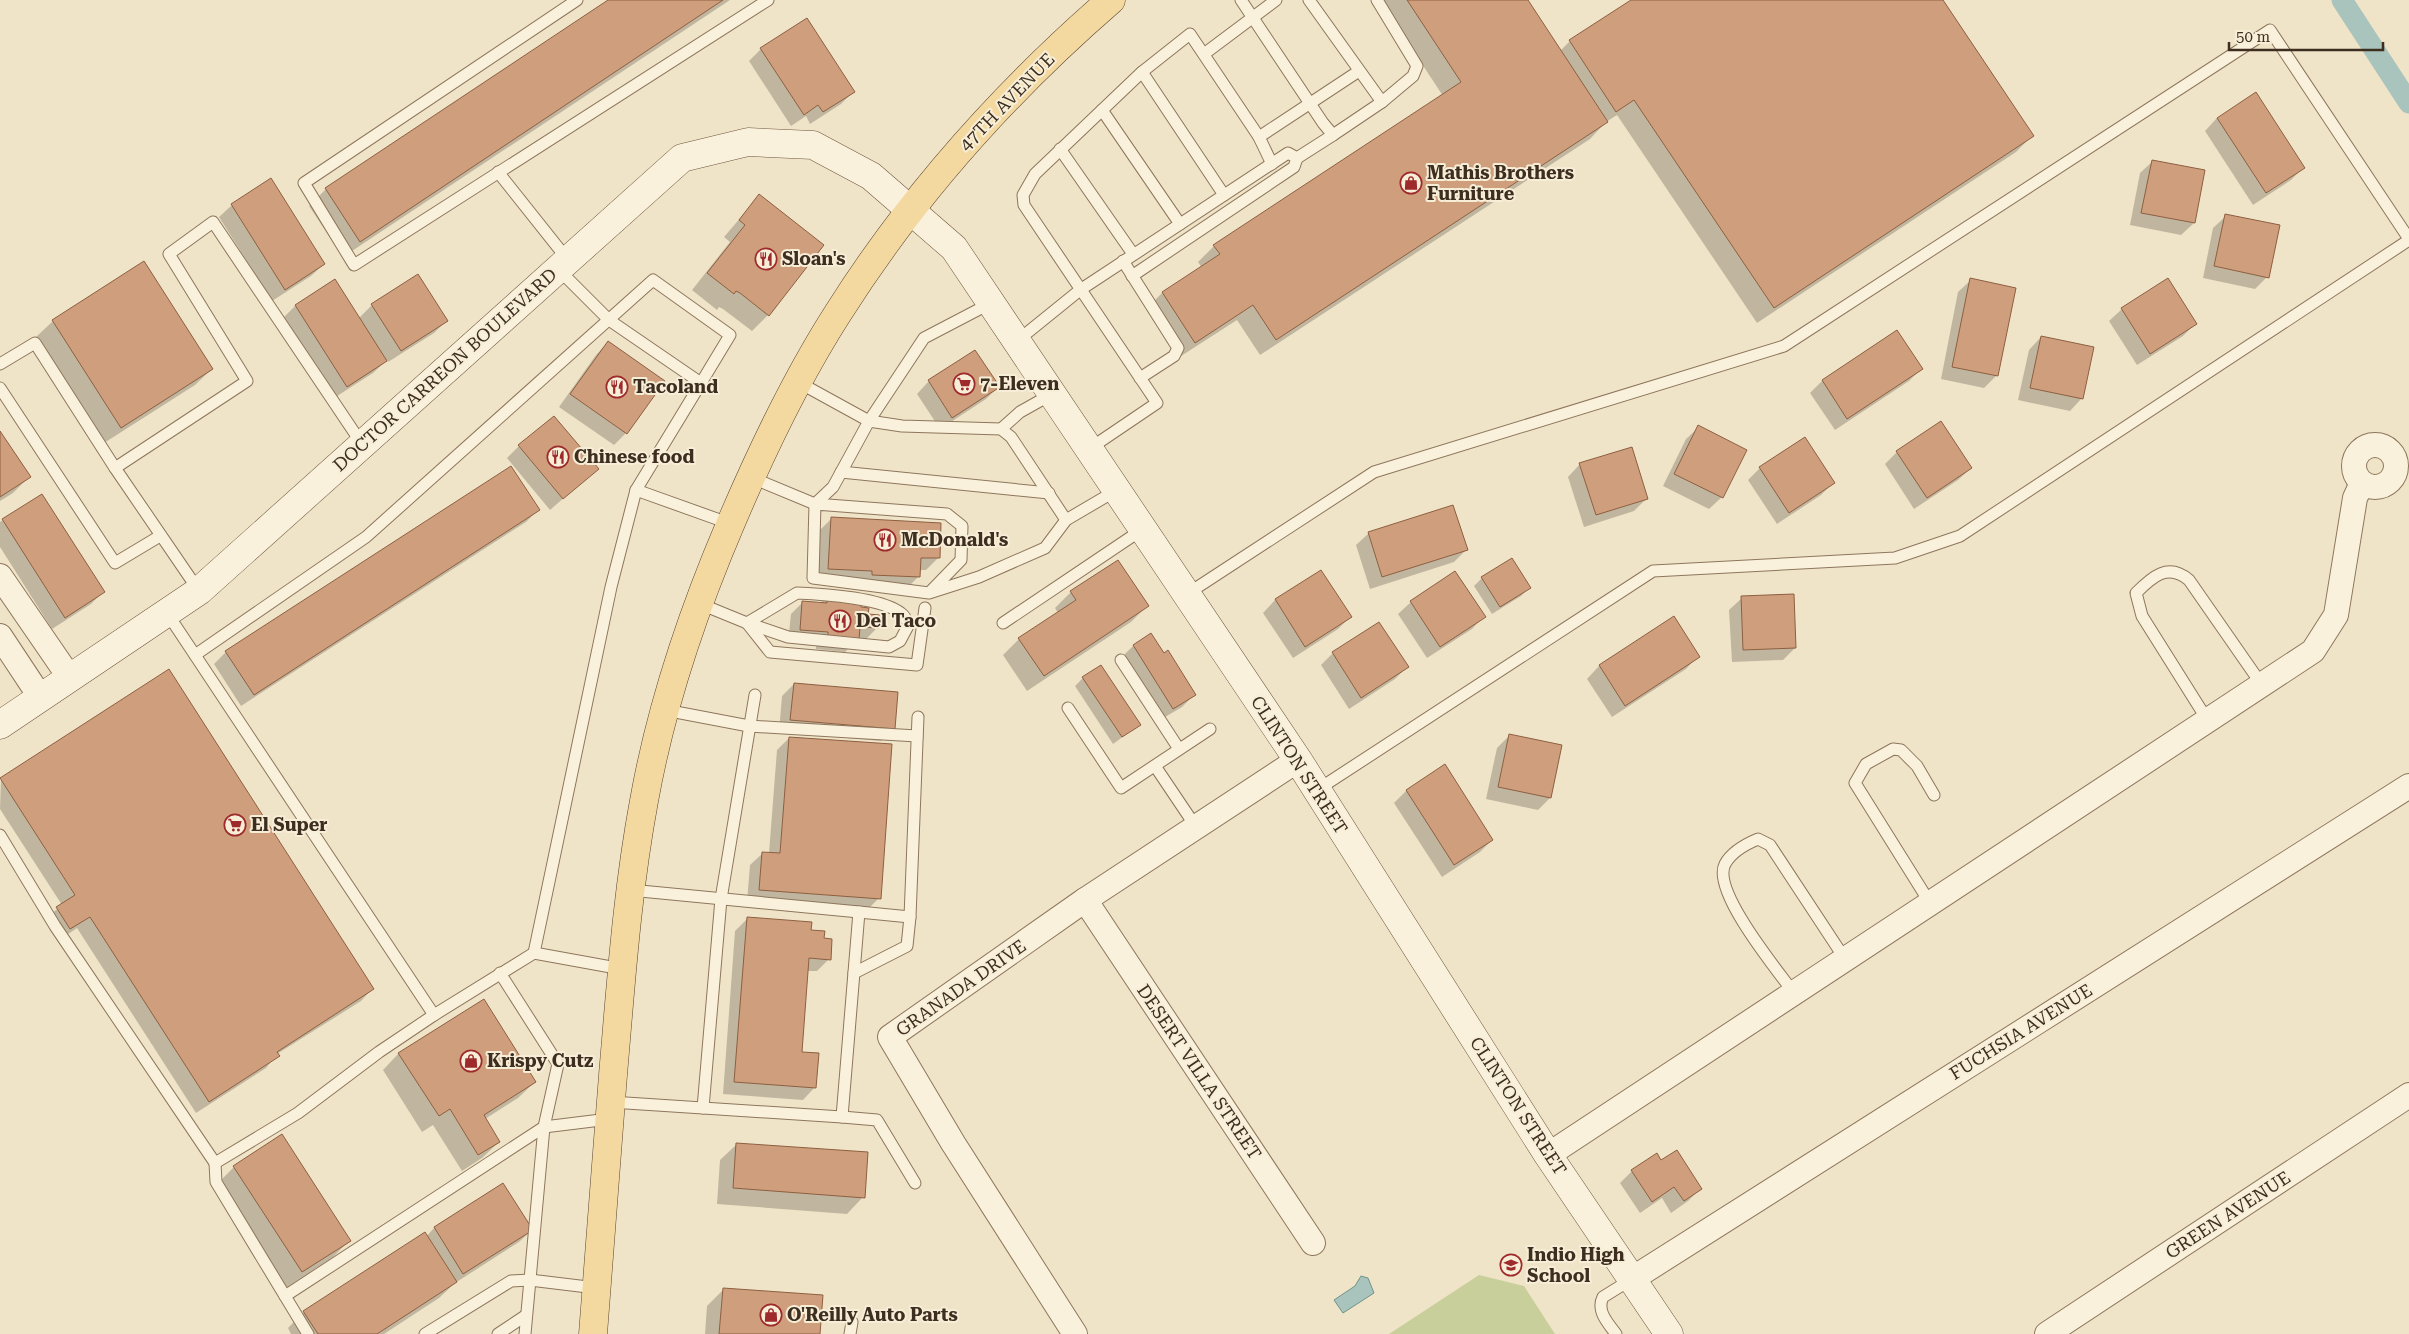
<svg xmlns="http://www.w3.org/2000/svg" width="2409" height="1334" viewBox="0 0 2409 1334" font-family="'Roboto Serif',serif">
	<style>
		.green { fill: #c9cf9b }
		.water { fill: #a9c4bc; stroke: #6f938a }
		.shadow { fill: #0003 }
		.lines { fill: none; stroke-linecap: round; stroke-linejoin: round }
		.canal { stroke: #a9c4bc; stroke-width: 21 }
		.building { fill: #cf9f7d; stroke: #8d5f41 }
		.lane-casing { stroke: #8d765c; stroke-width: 13 }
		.street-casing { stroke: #8d765c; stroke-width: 26 }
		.secondary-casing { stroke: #6f573f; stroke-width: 29 }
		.primary-casing { stroke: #5b4430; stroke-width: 29 }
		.lane { stroke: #faf1dc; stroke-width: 11 }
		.street { stroke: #faf1dc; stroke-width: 24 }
		.secondary { stroke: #faf1dc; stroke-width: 28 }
		.primary { stroke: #f3d9a0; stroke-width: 28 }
		.labels { text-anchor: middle; stroke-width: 4; stroke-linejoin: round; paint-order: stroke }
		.street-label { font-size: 18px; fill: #3d2e20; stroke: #f7eed8 }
		.poi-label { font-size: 18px; font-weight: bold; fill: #3d2e20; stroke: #f7eed8; text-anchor: start }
	</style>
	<rect width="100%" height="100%" fill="#f0e4c8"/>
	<path class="green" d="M1479,1275L1524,1286L1555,1334H1389Z"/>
	<path class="water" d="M1361,1276L1368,1278L1374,1293L1343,1313L1334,1300L1355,1286Z"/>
	<g class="shadow">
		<path d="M611,0H730L343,257L309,206L326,189Z"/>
		<path d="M1380,0H1527L1560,51L1570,41L1634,0H1942L2032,136L2016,152L1757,323L1617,115L1606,122L1590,139L1260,355L1237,320L1178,358L1146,309L1162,293L1202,268L1198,262L1214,246L1443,96Z"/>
		<path d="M761,49L853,92L841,104L810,124L806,116L791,126L749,61Z"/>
		<path d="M2217,118L2303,168L2291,180L2253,205L2205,131Z"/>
		<path d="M2153,161L2194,223L2181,235L2130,225L2140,173Z"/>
		<path d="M759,196L768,315L752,331L723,309L719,307L717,310L692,290L730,242L724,237Z"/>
		<path d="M232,205L324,264L311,276L272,301L219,217Z"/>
		<path d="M2226,216L2267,277L2255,289L2203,278L2213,228Z"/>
		<path d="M1971,280L1996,376L1984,388L1941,379L1958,292Z"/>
		<path d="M2167,280L2195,324L2183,336L2137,365L2109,321L2122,309Z"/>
		<path d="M372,305L446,321L434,333L388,362L387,360L373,373L334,398L283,318L295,306L359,318Z"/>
		<path d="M53,321L212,369L195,385L104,443L36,337Z"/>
		<path d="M1896,332L1921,369L1909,381L1835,430L1810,393L1822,381Z"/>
		<path d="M2041,337L2082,398L2070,411L2018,400L2029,350Z"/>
		<path d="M608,342L626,433L614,445L559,407L596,355Z"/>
		<path d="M975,351L998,387L986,399L940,429L917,394L929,381Z"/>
		<path d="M1699,427L1722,497L1709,509L1663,486L1686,439Z"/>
		<path d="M0,433L29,477L13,493L0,501Z"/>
		<path d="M519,446L597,469L550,510L507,458Z"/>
		<path d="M1897,452L1971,468L1958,480L1914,509L1885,464Z"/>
		<path d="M1580,464L1646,499L1634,511L1584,527L1568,477Z"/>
		<path d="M1760,468L1833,483L1821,495L1777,524L1748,480Z"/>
		<path d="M41,495L103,592L91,604L52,629L0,547V522Z"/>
		<path d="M538,510L526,522L241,706L214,664L226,652Z"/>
		<path d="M831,519L938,558L926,570H919L918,577L906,589L816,580L819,531Z"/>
		<path d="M1369,533L1466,550L1454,562L1370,589L1356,545Z"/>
		<path d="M1321,571L1350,617L1338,629L1293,658L1263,613L1275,600Z"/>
		<path d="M1482,578L1529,588L1521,596L1492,614L1474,586Z"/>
		<path d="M1071,592L1147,606L1131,622L1027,691L1003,655L1019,639L1058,613L1055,608Z"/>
		<path d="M828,596L867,609V615L877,628L865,640L858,639L845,652L816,649V644L788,642L791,614L803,602L820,603Z"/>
		<path d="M1742,598L1795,648L1783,660L1732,662L1729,610Z"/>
		<path d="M1411,602L1484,616L1472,629L1427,658L1398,614Z"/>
		<path d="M1674,618L1698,656L1686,669L1612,717L1587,679L1599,666Z"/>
		<path d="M1151,635L1195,694L1182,707L1160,720L1121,658L1133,646Z"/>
		<path d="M1333,653L1407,667L1395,679L1349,709L1321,665Z"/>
		<path d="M1083,678L1139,725L1113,744L1075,686Z"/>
		<path d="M794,684L894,729L881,741L779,732L782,696Z"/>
		<path d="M1510,735L1550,798L1538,810L1486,799L1497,748Z"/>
		<path d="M789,738L879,898L867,910L747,902L750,865L763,853H769L777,750Z"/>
		<path d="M1444,766L1492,840L1480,852L1442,877L1394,803L1406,791Z"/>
		<path d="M1,779L373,988L361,1001L277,1054L266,1068L196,1113L77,928L58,941L44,920L62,905L0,809Z"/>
		<path d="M747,919L810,931L823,939L829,959L817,971H807L800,1053L815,1087L803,1100L723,1094L735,931Z"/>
		<path d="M399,1053L535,1082L518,1098L485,1119L499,1142L482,1158L462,1171L433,1125L422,1132L383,1070Z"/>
		<path d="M737,1144L863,1197L847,1214L717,1204L720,1160Z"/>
		<path d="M1661,1162L1700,1189L1688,1201L1671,1213L1662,1198L1640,1213L1620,1183L1632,1171Z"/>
		<path d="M234,1167L349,1241L333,1257L285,1288L218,1183Z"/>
		<path d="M503,1185L532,1230L519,1242L455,1283L439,1298L384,1334H291L288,1328L304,1312L426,1237L434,1228Z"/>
		<path d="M724,1289L819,1334H705L707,1306Z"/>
	</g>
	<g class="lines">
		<path class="canal" d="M2342,0L2409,103"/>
	</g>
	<g class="building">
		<path d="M608,0H723L360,242L325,188Z"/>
		<path d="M1407,0H1528L1608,122L1276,340L1253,305L1195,343L1162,292L1220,254L1213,245L1461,82Z"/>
		<path d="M1631,0H1943L2034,136L1774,308L1634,100L1616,112L1569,40Z"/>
		<path d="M807,18L855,92L823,112L818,105L804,115L760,48Z"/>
		<path d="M2256,92L2305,168L2266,193L2217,118Z"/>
		<path d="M2152,160L2205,170L2195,223L2141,213Z"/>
		<path d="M271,178L325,264L285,290L231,204Z"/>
		<path d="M759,194L824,245L769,316L740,293L736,291L734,294L707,273L745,225L739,220Z"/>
		<path d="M2225,214L2280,225L2269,278L2214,266Z"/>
		<path d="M144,261L213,369L121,428L52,320Z"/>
		<path d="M418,274L448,321L401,351L371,304Z"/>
		<path d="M1970,278L2016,288L1998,376L1952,367Z"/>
		<path d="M2168,278L2197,324L2150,354L2121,308Z"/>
		<path d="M335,279L387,361L347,387L295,305Z"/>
		<path d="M1897,330L1923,369L1847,419L1822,380Z"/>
		<path d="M2041,336L2094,347L2083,399L2030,388Z"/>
		<path d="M608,341L665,381L627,434L570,394Z"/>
		<path d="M975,350L1000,387L952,418L928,380Z"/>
		<path d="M554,416L599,469L563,499L518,445Z"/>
		<path d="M1941,421L1972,468L1927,498L1896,451Z"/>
		<path d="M1698,425L1747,450L1723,498L1674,474Z"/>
		<path d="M0,431L31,477L0,497Z"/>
		<path d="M1805,437L1835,483L1789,513L1759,467Z"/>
		<path d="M1632,447L1648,499L1596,515L1579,463Z"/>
		<path d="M511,466L540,510L254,695L225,651Z"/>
		<path d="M42,494L105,592L65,618L2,519Z"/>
		<path d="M1453,505L1468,550L1382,577L1368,532Z"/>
		<path d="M831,517L941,523L940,558H921L920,577L872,575V571L828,569Z"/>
		<path d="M1512,558L1531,588L1500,607L1481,577Z"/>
		<path d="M1118,560L1149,606L1044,676L1018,638L1076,600L1070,591Z"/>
		<path d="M1321,570L1352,617L1305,647L1275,599Z"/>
		<path d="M1455,571L1486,617L1440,647L1410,601Z"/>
		<path d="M1794,594L1796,648L1743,650L1741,596Z"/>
		<path d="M827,595L861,604V607L869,608L868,614L880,615L879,628L860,627L859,640L828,638V632L800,630L802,601L827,603Z"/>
		<path d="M1674,616L1700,657L1625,706L1599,665Z"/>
		<path d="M1379,622L1409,667L1361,698L1332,652Z"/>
		<path d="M1151,633L1164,653L1168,650L1196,695L1173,709L1133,645Z"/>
		<path d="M1101,665L1141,725L1122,737L1082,677Z"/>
		<path d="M169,669L374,989L277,1052L280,1056L209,1102L90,917L70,929L56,907L75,895L0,778Z"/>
		<path d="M794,683L898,692L895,729L790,720Z"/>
		<path d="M1509,734L1562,745L1551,798L1498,787Z"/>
		<path d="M789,737L892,744L881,899L759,890L762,852L780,853Z"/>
		<path d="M1445,764L1493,840L1454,865L1406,790Z"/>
		<path d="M747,917L812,922L811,930L825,931L824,938L832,939L831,960L809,958L802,1052L819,1053L816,1088L734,1082Z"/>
		<path d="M484,999L536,1082L484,1115L500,1142L478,1155L450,1109L439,1116L398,1053Z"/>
		<path d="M282,1134L351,1241L302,1272L233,1166Z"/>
		<path d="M736,1143L868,1152L865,1198L733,1188Z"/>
		<path d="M1677,1150L1702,1189L1684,1201L1674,1187L1652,1202L1631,1170L1657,1153L1661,1160Z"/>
		<path d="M503,1183L533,1230L463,1274L434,1227Z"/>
		<path d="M425,1232L457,1282L377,1334H318L303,1311Z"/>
		<path d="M723,1288L823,1295L820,1334H719Z"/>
	</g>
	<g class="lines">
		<g class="lane-casing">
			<g id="lane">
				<path d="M577,0L304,183L354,265L768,0"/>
				<path d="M1241,0L1323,123L1333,135L1382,102L1309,0"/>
				<path d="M1377,0L1417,66L1413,76L1382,102"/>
				<path d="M1204,54L1276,0"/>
				<path d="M1142,72L1224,195"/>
				<path d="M1102,110L1180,224"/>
				<path d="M1259,137L1359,71"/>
				<path d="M1060,149L1133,254"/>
				<path d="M1297,158L1333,135"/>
				<path d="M498,172L568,260"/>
				<path d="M1123,261L1178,348L1174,356L1140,378"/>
				<path d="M1017,341L1080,290L1288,153L1297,158L1294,167L1132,276"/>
				<path d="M0,364L35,343L115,468L199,591"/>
				<path d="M798,382L869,421L924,338L991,303"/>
				<path d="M0,388L115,563L160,536"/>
				<path d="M1001,429L1020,412L1052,394"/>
				<path d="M1089,449L1157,403L1024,205L1023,195L1035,174L1142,72L1190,34L1259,137L1272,164"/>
				<path d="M115,468L247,381L169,254L213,222L362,444"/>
				<path d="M841,472L1049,493"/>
				<path d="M750,477L815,504L833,487L869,421L902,426L1001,429L1011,437L1066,520"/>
				<path d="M636,490L731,524"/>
				<path d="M797,593C821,594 886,598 903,615C905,617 907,621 909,624L900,641L889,647L788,637L747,623Z"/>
				<path d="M929,593L961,560L962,526L947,514L815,504L813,578L929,593L979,577L1045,548L1066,520L1117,490"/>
				<path d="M1187,594L1374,472L1784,346L2270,30L2409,239"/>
				<path d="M698,603L747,623L770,652L917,665L925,608"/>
				<path d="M167,613L434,1015L534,953L622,969"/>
				<path d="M1003,623L1143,529"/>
				<path d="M195,655L366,537L653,280L730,335L701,383"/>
				<path d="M1121,660L1179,749"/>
				<path d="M1068,708L1121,788L1210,729"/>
				<path d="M665,710L749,726L917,736"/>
				<path d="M2208,721L2142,616L2136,593C2152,577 2168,562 2189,580L2262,685"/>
				<path d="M1155,766L1196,827"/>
				<path d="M1317,790L1653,571L1895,558L1960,536L2409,240"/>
				<path d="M0,835L55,926L215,1163L298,1113L379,1052L434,1015"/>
				<path d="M1930,903L1855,783L1866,764L1893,749L1901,750L1917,766L1934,795"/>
				<path d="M859,912L910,917L918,717"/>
				<path d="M534,953L611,587L636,490L701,383L609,320L558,269"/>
				<path d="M500,973L558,1064L544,1127L525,1334"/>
				<path d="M854,973L907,946L910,917"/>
				<path d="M1794,993C1777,970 1711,890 1725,864C1732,851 1746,844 1758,839L1770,845L1845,959"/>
				<path d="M611,1102L842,1117L859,912L630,890"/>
				<path d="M703,1108L721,899L755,695"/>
				<path d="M842,1117L877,1120L915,1183"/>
				<path d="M215,1163L216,1182L308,1334"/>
				<path d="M285,1296L544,1127L609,1119"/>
				<path d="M425,1334L511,1281L530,1280L596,1288"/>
				<path d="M498,1334L525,1316"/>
				<path d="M850,1334L852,1322"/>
				<path d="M1616,1334C1608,1323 1596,1311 1603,1297L1632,1279"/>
			</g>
		</g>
		<g class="street-casing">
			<g id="street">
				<circle cx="2375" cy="466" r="21"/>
				<path d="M0,576L70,678"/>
				<path d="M0,636L41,698"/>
				<path d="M1085,900L1313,1243"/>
				<path d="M1548,1155L2313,651L2336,615L2355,498L2362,483"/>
				<path d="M1632,1279L2409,786"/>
				<path d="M1075,1334L953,1143L890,1037L1085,900L1298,760"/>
				<path d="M2047,1334L2409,1095"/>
			</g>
		</g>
		<g class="secondary-casing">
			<path id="secondary" d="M0,725L199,591L682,158L748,142L813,145L871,176L954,248L1298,760L1548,1155L1669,1334"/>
		</g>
		<g class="primary-casing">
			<path id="primary" d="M593,1334C599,1247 606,1161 613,1075C621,983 627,892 644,801C661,706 692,614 730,525C761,452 795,380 838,313C912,196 1006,91 1111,0"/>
		</g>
		<use href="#lane" class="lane"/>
		<use href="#street" class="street"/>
		<use href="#secondary" class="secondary"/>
		<use href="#primary" class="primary"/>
	</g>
	<defs>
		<g id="shop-ring" transform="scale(1.125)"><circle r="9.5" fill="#f7eed8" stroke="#9e2a2b" stroke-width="1.5"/><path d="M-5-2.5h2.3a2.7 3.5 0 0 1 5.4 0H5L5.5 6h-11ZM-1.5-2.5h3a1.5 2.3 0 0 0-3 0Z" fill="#9e2a2b"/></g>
		<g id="restaurant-ring" transform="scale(1.125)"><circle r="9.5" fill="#f7eed8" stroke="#9e2a2b" stroke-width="1.5"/><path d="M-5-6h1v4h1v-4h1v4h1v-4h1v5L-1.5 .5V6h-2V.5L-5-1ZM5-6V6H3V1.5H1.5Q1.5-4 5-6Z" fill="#9e2a2b"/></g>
		<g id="supermarket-ring" transform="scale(1.125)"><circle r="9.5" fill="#f7eed8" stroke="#9e2a2b" stroke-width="1.5"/><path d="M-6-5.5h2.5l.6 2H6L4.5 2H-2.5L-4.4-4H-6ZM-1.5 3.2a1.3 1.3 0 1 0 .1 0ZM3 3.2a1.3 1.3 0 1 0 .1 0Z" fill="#9e2a2b"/></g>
		<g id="school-ring" transform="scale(1.125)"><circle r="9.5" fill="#f7eed8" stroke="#9e2a2b" stroke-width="1.5"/><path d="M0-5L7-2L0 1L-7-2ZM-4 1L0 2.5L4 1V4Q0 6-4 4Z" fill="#9e2a2b"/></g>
	</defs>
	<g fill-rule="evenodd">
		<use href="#shop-ring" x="1411" y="183"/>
		<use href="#restaurant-ring" x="766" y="259"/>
		<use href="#supermarket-ring" x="964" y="384"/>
		<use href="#restaurant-ring" x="617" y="387"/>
		<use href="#restaurant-ring" x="558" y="457"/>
		<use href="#restaurant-ring" x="885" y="540"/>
		<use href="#restaurant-ring" x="840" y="621"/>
		<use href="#supermarket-ring" x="235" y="825"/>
		<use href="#shop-ring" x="471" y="1061"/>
		<use href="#school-ring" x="1511" y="1265"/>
		<use href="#shop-ring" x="771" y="1315"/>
	</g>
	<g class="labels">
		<g class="street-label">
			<text transform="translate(1007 102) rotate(-46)" y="6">47TH AVENUE</text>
			<text transform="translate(445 370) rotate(-42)" y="6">DOCTOR CARREON BOULEVARD</text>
			<text transform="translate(1299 765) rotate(57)" y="6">CLINTON STREET</text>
			<text transform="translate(961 988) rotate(-35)" y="6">GRANADA DRIVE</text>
			<text transform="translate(2021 1032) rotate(-32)" y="6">FUCHSIA AVENUE</text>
			<text transform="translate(1199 1072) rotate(56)" y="6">DESERT VILLA STREET</text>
			<text transform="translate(1518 1106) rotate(57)" y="6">CLINTON STREET</text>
			<text transform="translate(2228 1215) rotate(-33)" y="6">GREEN AVENUE</text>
		</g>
		<g class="poi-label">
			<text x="1427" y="179">Mathis Brothers<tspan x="1427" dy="21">Furniture</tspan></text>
			<text x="782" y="265">Sloan's</text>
			<text x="980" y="390">7-Eleven</text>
			<text x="633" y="393">Tacoland</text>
			<text x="574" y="463">Chinese food</text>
			<text x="901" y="546">McDonald's</text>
			<text x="856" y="627">Del Taco</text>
			<text x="251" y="831">El Super</text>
			<text x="487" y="1067">Krispy Cutz</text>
			<text x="1527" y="1261">Indio High<tspan x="1527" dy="21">School</tspan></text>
			<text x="787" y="1321">O'Reilly Auto Parts</text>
		</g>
	</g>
	<path d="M2229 42v8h154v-8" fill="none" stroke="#3d2e20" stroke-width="2.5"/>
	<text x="2236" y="42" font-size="15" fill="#3d2e20" stroke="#f7eed8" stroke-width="4" paint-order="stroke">50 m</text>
</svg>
